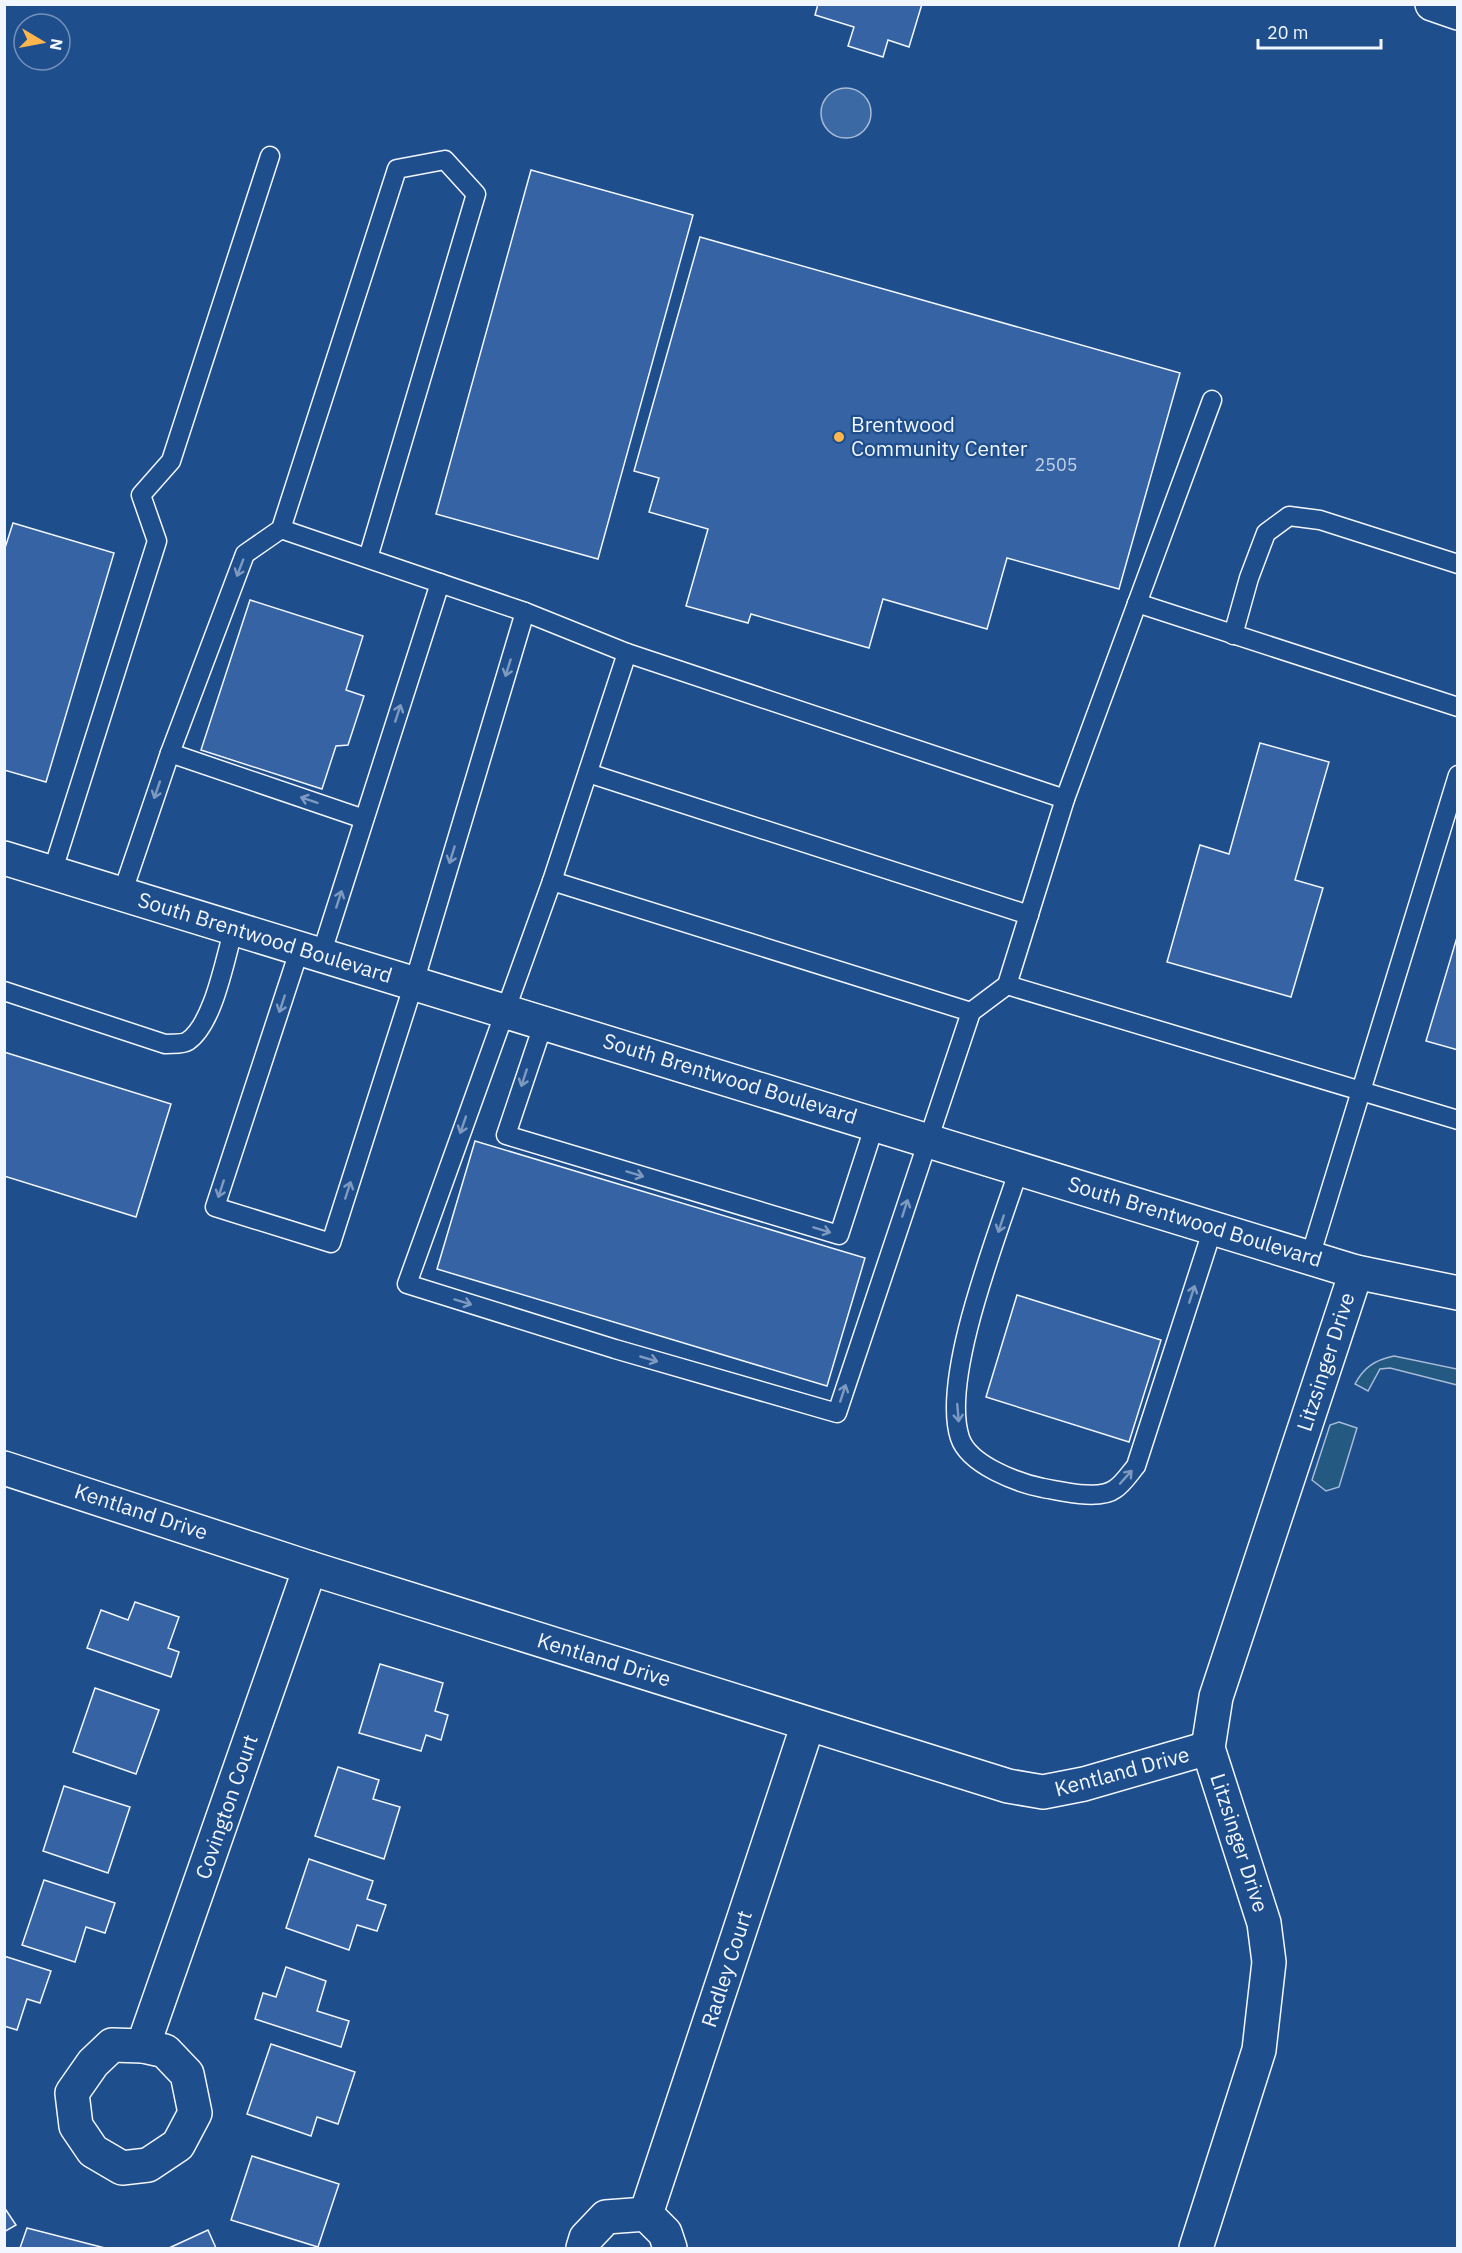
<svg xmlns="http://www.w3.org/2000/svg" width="1462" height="2253" viewBox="0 0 1462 2253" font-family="'IBM Plex Sans',sans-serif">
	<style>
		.green { fill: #245a82; stroke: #a8bbd7; stroke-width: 1.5 }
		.water { fill: #3b69a3; stroke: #a8bbd7; stroke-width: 1.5 }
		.building { fill: #3563a3; stroke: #f2f6ff; stroke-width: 1.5 }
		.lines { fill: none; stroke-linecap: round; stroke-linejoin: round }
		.lane-casing { stroke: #f2f6ff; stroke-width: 21 }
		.street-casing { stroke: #f2f6ff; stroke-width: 36 }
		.primary-casing { stroke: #f2f6ff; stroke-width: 36 }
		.lane { stroke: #1f4e8c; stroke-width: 18 }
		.street { stroke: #1f4e8c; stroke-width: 33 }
		.primary { stroke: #1f4e8c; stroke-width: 33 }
		.oneway { stroke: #7e9ac0 }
		.poi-dot { fill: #ffb74d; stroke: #1f4e8c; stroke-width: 2 }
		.labels { text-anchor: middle; stroke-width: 4.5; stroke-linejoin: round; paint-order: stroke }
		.number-label { font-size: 18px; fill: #c3d1e8 }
		.poi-label { font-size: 21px; fill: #f2f6ff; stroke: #1f4e8c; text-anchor: start }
		.street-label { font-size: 21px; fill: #f2f6ff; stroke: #1f4e8c }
	</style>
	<rect width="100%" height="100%" fill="#1f4e8c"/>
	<g class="green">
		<path d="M1394,1356L1457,1369V1385L1390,1368L1380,1369L1368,1391L1355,1384C1364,1367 1375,1360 1394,1356Z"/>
		<path d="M1339,1422L1357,1428L1339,1487L1326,1491L1312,1480L1330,1425Z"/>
	</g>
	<circle class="water" cx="846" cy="113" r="25"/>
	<g class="building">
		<path d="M818,4H922L909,47L888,40L883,57L848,46L854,27L815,15Z"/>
		<path d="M531,170L693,215L598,559L436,514Z"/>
		<path d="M700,237L1180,373L1119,589L1007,558L987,629L883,599L869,648L751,614L748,623L686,606L708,529L649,512L659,478L634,471Z"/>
		<path d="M13,523L114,553L46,782L4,770V551Z"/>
		<path d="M250,600L363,636L346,690L364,696L348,745L336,746L322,789L201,750Z"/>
		<path d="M1260,743L1329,762L1295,880L1323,888L1291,997L1167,962L1200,845L1229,854Z"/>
		<path d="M1458,934V1050L1426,1041Z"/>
		<path d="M4,1052L171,1104L136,1217L4,1176Z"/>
		<path d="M475,1141L865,1258L827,1386L437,1269Z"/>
		<path d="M1017,1295L1161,1340L1129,1442L986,1397Z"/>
		<path d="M135,1602L179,1617L168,1648L179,1652L171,1677L87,1648L101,1610L128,1620Z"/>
		<path d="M380,1664L443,1683L435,1711L448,1715L441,1740L426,1735L421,1751L359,1733Z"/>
		<path d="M95,1688L159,1710L136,1774L73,1752Z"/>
		<path d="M338,1767L379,1780L373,1799L400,1807L384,1859L315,1836Z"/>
		<path d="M64,1786L130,1807L108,1873L43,1851Z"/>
		<path d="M309,1859L373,1881L367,1899L386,1905L377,1931L357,1925L349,1950L286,1928Z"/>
		<path d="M44,1880L115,1903L105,1933L86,1927L75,1962L22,1945Z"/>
		<path d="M4,1956L51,1971L40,2003L27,1999L17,2030L4,2026Z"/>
		<path d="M286,1967L326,1981L317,2011L349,2021L341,2047L255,2019L263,1993L276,1997Z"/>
		<path d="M271,2044L355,2072L338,2124L317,2117L311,2136L247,2114Z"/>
		<path d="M252,2156L339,2184L318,2247L231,2220Z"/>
		<path d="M4,2207L16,2225L4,2232Z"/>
		<path d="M27,2228L105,2248H20Z"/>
		<path d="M208,2230L216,2248H169Z"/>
	</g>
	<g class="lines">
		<g class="lane-casing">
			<g id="lane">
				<path d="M281,529L525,612L627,653L1065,799L1007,985L971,1012L552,881L407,1284L615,1349L837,1413L971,1012"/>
				<path d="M1137,603L1458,707"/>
				<path d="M1233,635L1249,578L1266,533L1289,516L1320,520L1458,564"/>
				<path d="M170,753L364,819"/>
				<path d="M588,773L1029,915"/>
				<path d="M1065,799L1212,400"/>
				<path d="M52,873L157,541L141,495L171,461L270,156"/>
				<path d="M552,881L627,653"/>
				<path d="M122,894L170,753L245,554L281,529L397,169L445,160L476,194L368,558"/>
				<path d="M300,948L215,1207L331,1243L414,983L525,612"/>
				<path d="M321,955L440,583"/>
				<path d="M1007,985L1458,1120"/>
				<path d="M4,991L165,1044C172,1043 182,1045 188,1041C214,1023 225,958 234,928"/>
				<path d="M544,1022L506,1135L839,1235L875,1124"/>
				<path d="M1019,1169C999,1231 940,1378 960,1438C969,1465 1018,1483 1043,1488C1061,1491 1099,1501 1115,1489C1123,1484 1130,1473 1136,1466L1213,1228"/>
				<path d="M1310,1257L1458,775"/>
			</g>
		</g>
		<g class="street-casing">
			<g id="street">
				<path d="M1432,4L1458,13"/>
				<path d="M4,1468L310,1568L1008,1786L1043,1792L1084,1784L1208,1748"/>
				<path d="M112,2045L143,2046L165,2051L187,2074L195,2113L178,2145L148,2165L122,2168L93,2151L76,2126L72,2093L93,2063Z"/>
				<path d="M143,2046L310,1568"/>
				<path d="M646,2214L808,1724"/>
				<path d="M583,2248L586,2238L606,2217L646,2214L665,2233L670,2248"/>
				<path d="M1196,2248L1259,2050L1269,1962L1264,1923L1208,1748L1216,1697L1356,1272"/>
			</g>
		</g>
		<g class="primary-casing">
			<path id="primary" d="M4,858L1356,1272L1458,1293"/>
		</g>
		<use href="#lane" class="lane"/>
		<use href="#street" class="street"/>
		<use href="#primary" class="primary"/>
	</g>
	<defs><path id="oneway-shaft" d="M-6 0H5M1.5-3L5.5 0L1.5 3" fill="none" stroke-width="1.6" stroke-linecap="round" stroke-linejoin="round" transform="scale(1.5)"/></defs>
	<g class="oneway">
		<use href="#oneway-shaft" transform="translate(240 568) rotate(111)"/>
		<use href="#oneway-shaft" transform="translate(508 668) rotate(107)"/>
		<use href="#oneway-shaft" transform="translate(398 713) rotate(-72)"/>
		<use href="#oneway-shaft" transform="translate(157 790) rotate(109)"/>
		<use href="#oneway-shaft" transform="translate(309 800) rotate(-161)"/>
		<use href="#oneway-shaft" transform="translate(452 855) rotate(107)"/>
		<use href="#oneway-shaft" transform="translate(339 899) rotate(-72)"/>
		<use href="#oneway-shaft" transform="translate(282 1004) rotate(108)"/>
		<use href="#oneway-shaft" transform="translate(524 1078) rotate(108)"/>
		<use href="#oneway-shaft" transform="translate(463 1125) rotate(109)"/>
		<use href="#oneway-shaft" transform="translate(635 1174) rotate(17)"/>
		<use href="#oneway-shaft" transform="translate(221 1189) rotate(108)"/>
		<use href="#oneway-shaft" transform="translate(348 1190) rotate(-72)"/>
		<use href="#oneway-shaft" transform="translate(905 1208) rotate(-72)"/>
		<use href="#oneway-shaft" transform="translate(1001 1224) rotate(108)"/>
		<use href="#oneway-shaft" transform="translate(822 1230) rotate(17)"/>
		<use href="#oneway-shaft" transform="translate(1192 1294) rotate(-72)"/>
		<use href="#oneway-shaft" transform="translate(463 1302) rotate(17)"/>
		<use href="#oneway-shaft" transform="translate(649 1359) rotate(16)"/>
		<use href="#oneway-shaft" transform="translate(843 1393) rotate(-72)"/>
		<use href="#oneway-shaft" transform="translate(958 1413) rotate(85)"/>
		<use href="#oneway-shaft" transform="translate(1126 1477) rotate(-48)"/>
	</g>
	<circle class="poi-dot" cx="839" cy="437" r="6"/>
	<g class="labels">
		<g class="number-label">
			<text x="1056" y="471">2505</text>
		</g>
		<g class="poi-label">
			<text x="851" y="432">Brentwood<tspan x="851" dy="24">Community Center</tspan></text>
		</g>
		<g class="street-label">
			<text transform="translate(265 938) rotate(17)" y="7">South Brentwood Boulevard</text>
			<text transform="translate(730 1079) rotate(17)" y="7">South Brentwood Boulevard</text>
			<text transform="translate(1195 1222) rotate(17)" y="7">South Brentwood Boulevard</text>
			<text transform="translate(1326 1362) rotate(-72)" y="7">Litzsinger Drive</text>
			<text transform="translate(141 1512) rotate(18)" y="7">Kentland Drive</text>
			<text transform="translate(604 1660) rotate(17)" y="7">Kentland Drive</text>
			<text transform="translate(1122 1772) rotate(-15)" y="7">Kentland Drive</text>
			<text transform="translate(227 1807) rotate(-71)" y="7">Covington Court</text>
			<text transform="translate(1239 1843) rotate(72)" y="7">Litzsinger Drive</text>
			<text transform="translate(727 1969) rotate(-72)" y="7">Radley Court</text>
		</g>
	</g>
	<rect width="1462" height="2253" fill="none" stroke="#f2f6ff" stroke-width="12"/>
	<g transform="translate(42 42) rotate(100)"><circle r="28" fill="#1f4e8c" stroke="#7391ba" stroke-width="1.5"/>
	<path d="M0-4.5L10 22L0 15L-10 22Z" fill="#ffb74d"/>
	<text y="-9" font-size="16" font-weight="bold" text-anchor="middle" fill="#f2f6ff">N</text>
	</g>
	<path d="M1258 39v9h123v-9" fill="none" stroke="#f2f6ff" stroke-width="3"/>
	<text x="1267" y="39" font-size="18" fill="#f2f6ff" stroke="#1f4e8c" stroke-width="4.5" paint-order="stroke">20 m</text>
</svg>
